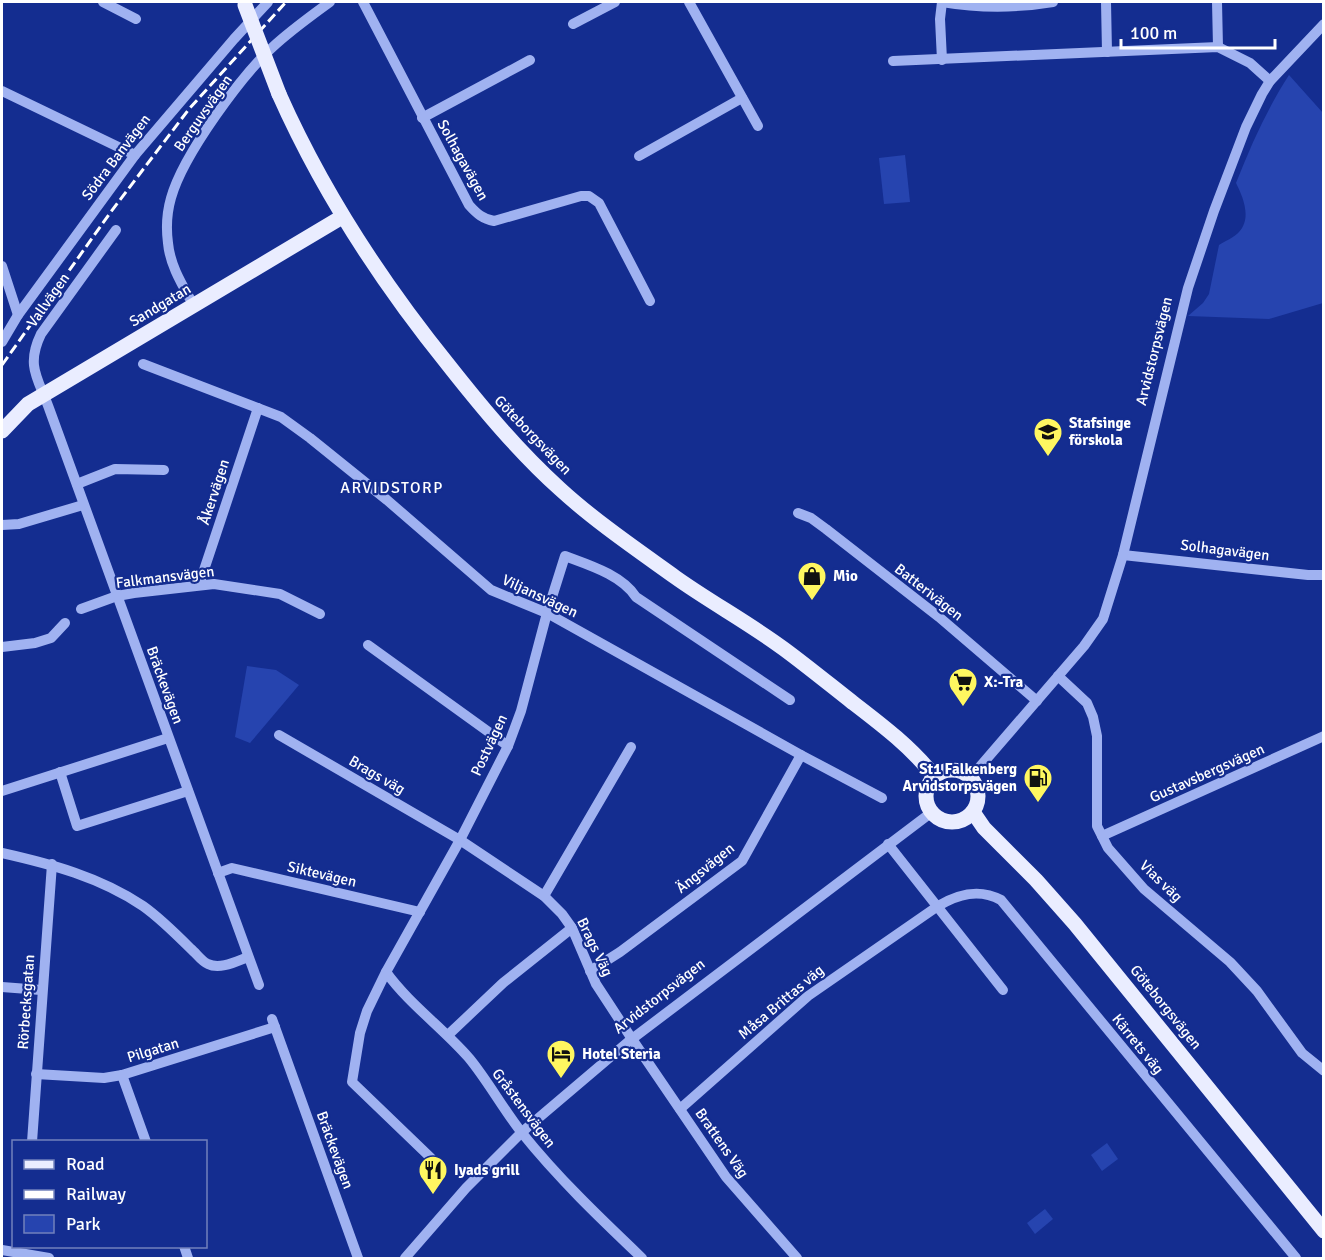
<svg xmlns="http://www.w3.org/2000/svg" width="1325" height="1260" viewBox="0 0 1325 1260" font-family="Signika,sans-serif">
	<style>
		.green { fill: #2644af }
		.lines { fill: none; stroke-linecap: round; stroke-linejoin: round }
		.minor { stroke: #a0b2f1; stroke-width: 10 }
		.major { stroke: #eaedff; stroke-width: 15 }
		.rail { stroke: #fff; stroke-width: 3; stroke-dasharray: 10 4.5; stroke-linecap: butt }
		.major-bridge { stroke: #eaedff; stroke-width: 15 }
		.labels { text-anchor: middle; stroke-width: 4.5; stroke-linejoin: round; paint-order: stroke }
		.street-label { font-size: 15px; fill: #fff; stroke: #142d90 }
		.poi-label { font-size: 15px; font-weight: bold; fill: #fff; stroke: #142d90; text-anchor: start }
		.neighbourhood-label { font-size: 16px; letter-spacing: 1.5px; fill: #fff; stroke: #142d90 }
	</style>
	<rect width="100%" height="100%" fill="#142d90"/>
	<g class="green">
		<path d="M1289,75L1323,113V303L1269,319L1188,316L1203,303L1209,294L1219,245C1225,241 1235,237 1239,232C1252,218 1243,197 1236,183C1251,145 1267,109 1289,75Z"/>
		<path d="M905,155L910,202L884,204L879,158Z"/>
		<path d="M247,666L276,670L299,685L250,743L235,737Z"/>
		<path d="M1107,1143L1118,1159L1102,1171L1091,1155Z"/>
		<path d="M1045,1209L1053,1219L1035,1234L1027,1223Z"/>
	</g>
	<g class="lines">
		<g class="minor">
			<path d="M103,2L136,19"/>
			<path d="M363,2L469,205C477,214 483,219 494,221L581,196H589L599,203L650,301"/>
			<path d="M689,2L758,126"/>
			<path d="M942,2C978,8 1017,8 1053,2"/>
			<path d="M1106,2L1107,52"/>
			<path d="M1217,2L1218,47"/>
			<path d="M573,24L615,2"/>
			<path d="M942,60L940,19L942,2"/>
			<path d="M893,61L1218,47L1250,63L1270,81"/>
			<path d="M2,91L135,155"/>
			<path d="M422,118L530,60"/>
			<path d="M639,156L742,98"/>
			<path d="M116,230L41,334C25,367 39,379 50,411L259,985"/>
			<path d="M2,266L18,315"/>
			<path d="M194,306C183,286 170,266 168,243C166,228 167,212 171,198C183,155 243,73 276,44C293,29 312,15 330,2"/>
			<path d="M2,342L18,315L135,155L234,39L268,2"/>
			<path d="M143,364L281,417L310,438L387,500L491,590L547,613L801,755L882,798"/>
			<path d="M77,484L115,469L164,470"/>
			<path d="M798,513L811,518L826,529L939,617L1037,701"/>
			<path d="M2,525L19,524L83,505"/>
			<path d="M1123,555L1308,575H1324"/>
			<path d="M199,585L258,408"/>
			<path d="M81,609L117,596L134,593L214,584L280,594L320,614"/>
			<path d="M368,645L508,746"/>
			<path d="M2,647L35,643L51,638L65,623"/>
			<path d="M1058,676L1087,703L1093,717L1097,736V826L1108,848L1144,889L1230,962L1257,991L1302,1053L1324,1071"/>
			<path d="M279,735L460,840L544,896L562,914L572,928L596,984L632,1039L726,1177L797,1258"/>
			<path d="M60,772L77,826L188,791"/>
			<path d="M971,777L1084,646L1103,619L1123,555L1188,288L1214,211L1246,127L1262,94L1270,81L1324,24"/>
			<path d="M2,791L168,738"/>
			<path d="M1102,836L1324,736"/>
			<path d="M888,844L1003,990"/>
			<path d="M2,853C51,864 100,877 143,906C160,918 176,934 191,949C196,953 202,962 208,964C220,970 237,961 248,957"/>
			<path d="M218,873L232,868L420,912"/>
			<path d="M544,896L631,747"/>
			<path d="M590,971L620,952L742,861L801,755"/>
			<path d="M386,972C409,1004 443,1028 469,1058C488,1081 503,1109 522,1133C558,1178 600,1218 642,1258"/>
			<path d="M2,987L41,990"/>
			<path d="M272,1019L358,1258"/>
			<path d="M448,1035L503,983L572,928"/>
			<path d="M36,1074L104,1078L122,1075L275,1027"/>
			<path d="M122,1075L146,1142"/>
			<path d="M680,1109L808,996L938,906C958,894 979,888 1001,900L1296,1258"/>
			<path d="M32,1142L52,864"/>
			<path d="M431,1158L352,1082L360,1033L367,1011L386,972L460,840L508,746L521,711L547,613L565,556C589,565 622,575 636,597L790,700"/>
			<path d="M184,1246L188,1258"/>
			<path d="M2,1250L49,1258"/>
			<path d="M405,1258L466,1188L522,1132L628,1042L932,812"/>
		</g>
		<g class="major">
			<path d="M279,94C323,193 382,283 450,367C484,410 519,452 560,489C595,521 636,549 675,577C710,602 749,623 784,649C807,666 829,684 852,702C882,725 911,747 934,776"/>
			<path d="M2,431L28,404L342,217"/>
			<circle cx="952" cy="796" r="26"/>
			<path d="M973,812L984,828L1036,880L1075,924L1324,1231"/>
		</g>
		<path class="rail" d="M2,365L110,213L189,109L286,2"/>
		<path class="major-bridge" d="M245,5L279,94"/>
	</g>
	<defs>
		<g id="school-pin" transform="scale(1.5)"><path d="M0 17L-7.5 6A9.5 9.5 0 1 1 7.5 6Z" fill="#fff760" stroke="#142d90"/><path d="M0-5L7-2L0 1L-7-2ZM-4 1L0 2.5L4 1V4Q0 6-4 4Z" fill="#111"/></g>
		<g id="shop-pin" transform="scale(1.5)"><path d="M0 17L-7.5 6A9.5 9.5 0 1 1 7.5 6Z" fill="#fff760" stroke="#142d90"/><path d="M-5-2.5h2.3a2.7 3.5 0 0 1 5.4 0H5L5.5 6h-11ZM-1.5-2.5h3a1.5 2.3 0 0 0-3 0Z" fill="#111"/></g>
		<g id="supermarket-pin" transform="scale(1.5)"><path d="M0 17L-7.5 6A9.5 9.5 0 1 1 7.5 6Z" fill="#fff760" stroke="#142d90"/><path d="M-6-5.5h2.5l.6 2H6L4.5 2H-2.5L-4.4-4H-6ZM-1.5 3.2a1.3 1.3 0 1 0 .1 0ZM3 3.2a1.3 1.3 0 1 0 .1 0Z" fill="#111"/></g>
		<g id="fuel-pin" transform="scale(1.5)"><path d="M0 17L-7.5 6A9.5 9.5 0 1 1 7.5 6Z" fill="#fff760" stroke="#142d90"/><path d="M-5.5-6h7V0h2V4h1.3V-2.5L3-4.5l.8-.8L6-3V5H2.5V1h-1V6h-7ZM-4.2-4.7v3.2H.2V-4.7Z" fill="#111"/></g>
		<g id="hotel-pin" transform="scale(1.5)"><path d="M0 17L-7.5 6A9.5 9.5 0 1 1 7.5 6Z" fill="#fff760" stroke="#142d90"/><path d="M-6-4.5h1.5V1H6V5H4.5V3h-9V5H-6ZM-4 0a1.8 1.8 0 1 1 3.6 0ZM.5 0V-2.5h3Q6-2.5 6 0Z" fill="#111"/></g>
		<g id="restaurant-pin" transform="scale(1.5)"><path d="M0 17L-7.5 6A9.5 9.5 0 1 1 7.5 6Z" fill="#fff760" stroke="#142d90"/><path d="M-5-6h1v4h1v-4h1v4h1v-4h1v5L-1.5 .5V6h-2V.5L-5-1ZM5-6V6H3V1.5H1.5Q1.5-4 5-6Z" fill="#111"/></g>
	</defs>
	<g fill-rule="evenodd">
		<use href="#school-pin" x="1048" y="432"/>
		<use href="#shop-pin" x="812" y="576"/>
		<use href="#supermarket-pin" x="963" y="682"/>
		<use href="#fuel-pin" x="1038" y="778"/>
		<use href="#hotel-pin" x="561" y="1054"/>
		<use href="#restaurant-pin" x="433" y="1170"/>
	</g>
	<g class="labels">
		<g class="street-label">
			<text transform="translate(203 113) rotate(-55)" y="5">Berguvsvägen</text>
			<text transform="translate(116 157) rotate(-53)" y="5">Södra Banvägen</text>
			<text transform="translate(463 160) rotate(61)" y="5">Solhagavägen</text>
			<text transform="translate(48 300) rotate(-55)" y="5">Vallvägen</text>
			<text transform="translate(160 305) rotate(-31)" y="5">Sandgatan</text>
			<text transform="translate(1154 351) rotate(-76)" y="5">Arvidstorpsvägen</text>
			<text transform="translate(533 435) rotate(46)" y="5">Göteborgsvägen</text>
			<text transform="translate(214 492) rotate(-72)" y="5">Åkervägen</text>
			<text transform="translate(1225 550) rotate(7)" y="5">Solhagavägen</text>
			<text transform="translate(165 577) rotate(-7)" y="5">Falkmansvägen</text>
			<text transform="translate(929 592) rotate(38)" y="5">Batterivägen</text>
			<text transform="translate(540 596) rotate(25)" y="5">Viljansvägen</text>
			<text transform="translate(165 685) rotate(70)" y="5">Bräckevägen</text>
			<text transform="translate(489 745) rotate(-65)" y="5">Postvägen</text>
			<text transform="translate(1207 773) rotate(-24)" y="5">Gustavsbergsvägen</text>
			<text transform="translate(377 775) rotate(30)" y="5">Brags väg</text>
			<text transform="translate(705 868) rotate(-39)" y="5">Ängsvägen</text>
			<text transform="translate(322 874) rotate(13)" y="5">Siktevägen</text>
			<text transform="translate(1161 881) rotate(44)" y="5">Vias väg</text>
			<text transform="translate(595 947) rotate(64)" y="5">Brags Väg</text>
			<text transform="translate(659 996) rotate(-38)" y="5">Arvidstorpsvägen</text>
			<text transform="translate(26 1002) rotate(-86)" y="5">Rörbecksgatan</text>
			<text transform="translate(781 1002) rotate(-40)" y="5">Måsa Brittas väg</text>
			<text transform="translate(1166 1007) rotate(51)" y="5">Göteborgsvägen</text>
			<text transform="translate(1138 1044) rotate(51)" y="5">Kärrets väg</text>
			<text transform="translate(153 1050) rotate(-17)" y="5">Pilgatan</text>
			<text transform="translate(524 1108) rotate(53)" y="5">Gråstensvägen</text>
			<text transform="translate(722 1143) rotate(55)" y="5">Brattens Väg</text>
			<text transform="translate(335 1150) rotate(70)" y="5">Bräckevägen</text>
		</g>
		<g class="poi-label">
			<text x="1069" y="428">Stafsinge<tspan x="1069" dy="17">förskola</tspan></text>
			<text x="833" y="581">Mio</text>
			<text x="984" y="687">X:-Tra</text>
			<text x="1017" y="774" text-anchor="end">St1 Falkenberg<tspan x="1017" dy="17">Arvidstorpsvägen</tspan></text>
			<text x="582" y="1059">Hotel Steria</text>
			<text x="454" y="1175">Iyads grill</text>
		</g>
		<g class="neighbourhood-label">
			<text x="392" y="493">ARVIDSTORP</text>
		</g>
	</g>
	<rect width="1325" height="1260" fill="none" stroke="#ffffff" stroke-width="6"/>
	<rect x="12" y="1140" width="195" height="108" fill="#142d90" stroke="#7281bc" stroke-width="1.5"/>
	<rect x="24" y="1160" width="30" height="9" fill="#eaedff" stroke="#7281bc" stroke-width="1.5"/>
	<text x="66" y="1170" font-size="18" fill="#ffffff">Road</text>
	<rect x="24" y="1190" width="30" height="9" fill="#ffffff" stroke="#7281bc" stroke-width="1.5"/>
	<text x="66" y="1200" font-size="18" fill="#ffffff">Railway</text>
	<rect x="24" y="1215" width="30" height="18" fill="#2644af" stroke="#7281bc" stroke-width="1.5"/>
	<text x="66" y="1230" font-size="18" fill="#ffffff">Park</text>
	<path d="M1121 39v9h154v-9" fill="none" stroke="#ffffff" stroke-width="3"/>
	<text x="1130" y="39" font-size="18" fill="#ffffff" stroke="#142d90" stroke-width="4.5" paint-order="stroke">100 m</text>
</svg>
